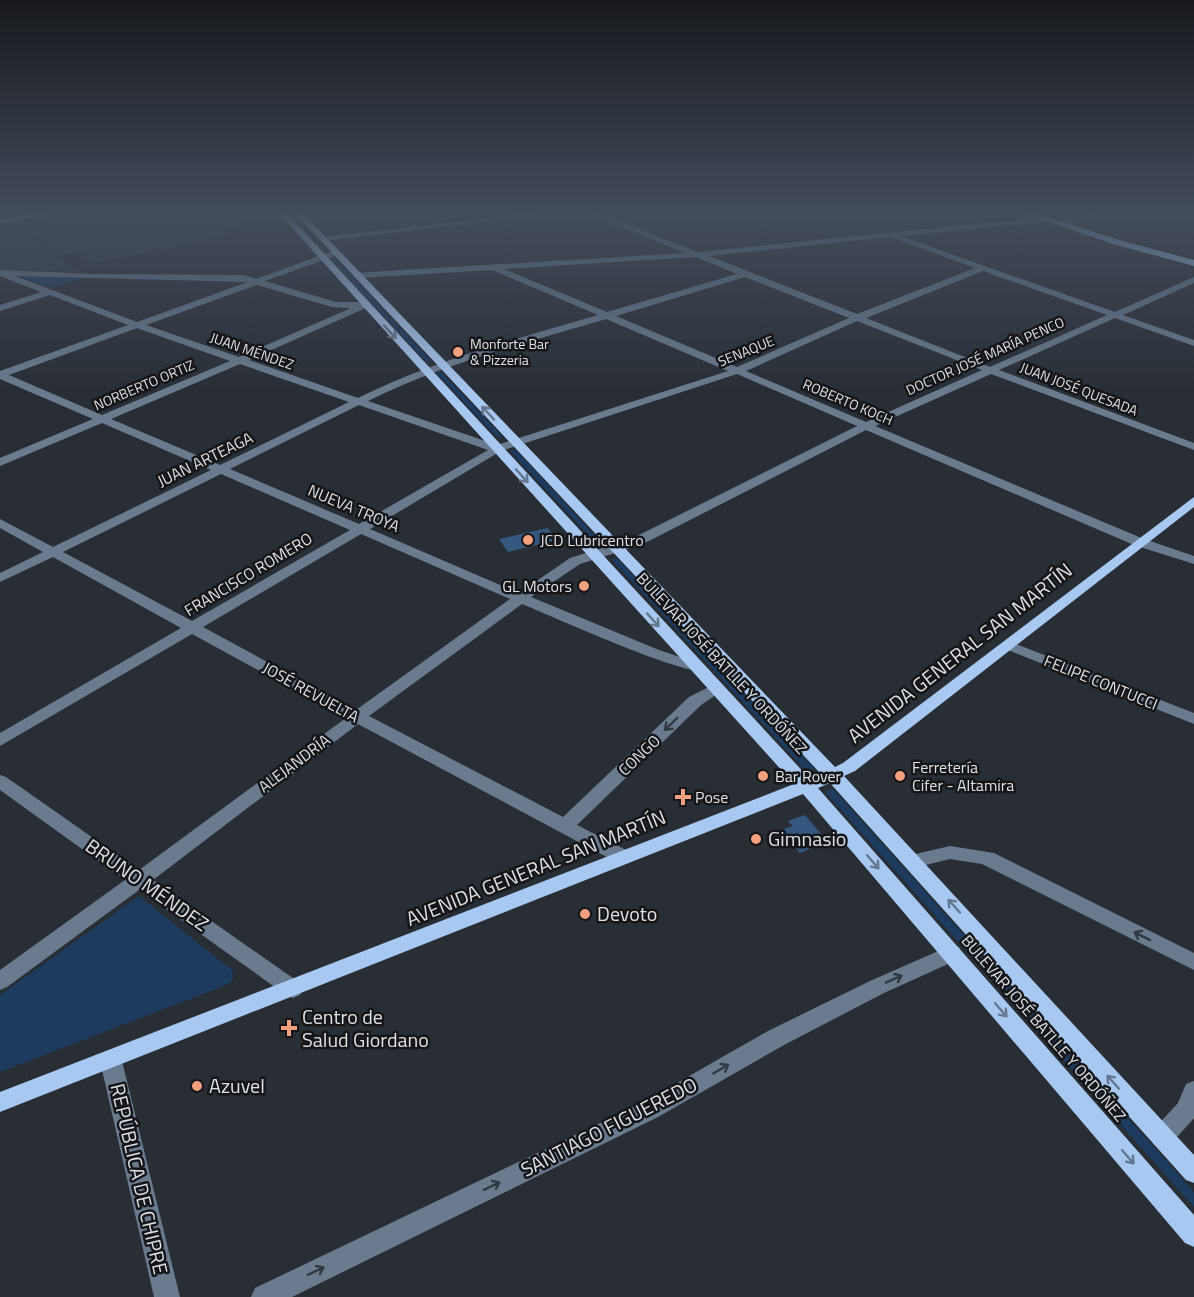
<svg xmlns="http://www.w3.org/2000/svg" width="1194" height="1297" viewBox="0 0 1194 1297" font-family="'Titillium Web',sans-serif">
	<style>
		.built { fill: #323b46 }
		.green { fill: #1c3b5f }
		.building { fill: #355881 }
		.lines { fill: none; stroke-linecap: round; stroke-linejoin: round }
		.minor { fill: #6b7b8f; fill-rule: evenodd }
		.major { fill: #a7c8f1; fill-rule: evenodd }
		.oneway { stroke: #657890 }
		.oneway2 { stroke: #323942 }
		.poi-dot { fill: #f2a07e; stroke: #141619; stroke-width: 2 }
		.labels { text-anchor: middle; stroke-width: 5; stroke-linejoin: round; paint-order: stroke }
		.far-poi-label { font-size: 14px; fill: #dee1e5; stroke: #141619; text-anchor: start }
		.far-street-label { font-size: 14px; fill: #dee1e5; stroke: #141619 }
		.street-label { font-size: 16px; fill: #dee1e5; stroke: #141619 }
		.poi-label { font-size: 16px; fill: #dee1e5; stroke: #141619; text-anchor: start }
		.near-street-label { font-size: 20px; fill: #dee1e5; stroke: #141619 }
		.near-poi-label { font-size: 20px; fill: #dee1e5; stroke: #141619; text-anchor: start }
	</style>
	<rect width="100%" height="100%" fill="#292e35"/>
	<g class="built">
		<path d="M116,211H179L186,216L241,219L222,236L93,263L77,252L59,255L23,229Z"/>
		<path d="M13,224L79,272L0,270V258L2,257L0,256V227Z"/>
	</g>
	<g class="green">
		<path d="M330,258H334L431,361L427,362Z"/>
		<path d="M19,275L83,279L51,288L16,276Z"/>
		<path d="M440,371L503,437L498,438L436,372Z"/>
		<path d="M512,450H516L598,539L593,540L510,451Z"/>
		<path d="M613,558L618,559L814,768L813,770L806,771L612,560Z"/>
		<path d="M828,789L834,790L1194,1192V1207L826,793Z"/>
		<path d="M139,896L232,970L234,977L229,984L0,1072V995Z"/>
	</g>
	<g class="building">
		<path d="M548,528L557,540L508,552L499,539Z"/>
		<path d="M805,815L828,842L800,853L781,830L793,826L788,821Z"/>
	</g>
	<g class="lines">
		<g class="minor">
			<path d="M549,211H576L323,241L319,239L323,237Z"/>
			<path d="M583,211H594L698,252L1044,217H1047V221L900,236L1115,312L1194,277V283L1123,315L1194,340V346L1115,318L999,370L1194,443V450L991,374L875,426L1144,539L1194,556V564L1134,545L866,430L641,545L580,564L531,597L659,650L701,664L704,667L701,670C682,675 549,615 522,604L369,716L563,817L689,697L711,686H723L725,689L701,705L577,825L630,852L632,857L630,862L623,864L616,862L358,724L153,880L300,983L303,989L300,995L293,998L286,995L139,890L7,987L0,990V970L125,880L0,790V775L6,777L139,870L346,718L192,634L0,746V733L181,628L53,557L0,582V573L43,552L0,528V519L53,547L211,470L102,423L0,466V458L93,419L0,379V371L128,325L50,295L0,311V305L41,292L0,276V270L96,274L244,275L256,279L332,251H338V255L265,281L336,302H365L370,305L368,307L249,360L358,398C434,360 517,339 598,315L492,270L357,278L353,275L354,273L685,253ZM890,237L975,268L857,314L709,256ZM696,257L737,274L607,312L504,269ZM983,271L1107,315L990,367L866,318ZM15,276L248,282L137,322ZM745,277L849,318L737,367L616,316ZM257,285L332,307L351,308L239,357L146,325ZM606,319L728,371L497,445L368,401C444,363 526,343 606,319ZM857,321L982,370L866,422L746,371ZM137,328L230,361L102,415L9,375ZM240,364L349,402L220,465L111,419ZM737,374L857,426L631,539L570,558L519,593L370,529L501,451ZM359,405L488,450L359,524L230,469ZM221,474L350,530L192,621L63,552ZM361,534L510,599L356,710L203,627Z"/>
			<path d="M1100,211H1114L1060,226L1056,224Z"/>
			<path d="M1008,641L1194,713V724L1003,648L1001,645L1003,642Z"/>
			<path d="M950,846L994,853L1194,953V970L982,864L950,859L914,868L907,866L905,861L907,856Z"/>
			<path d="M952,945L959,947L962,953L959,959L884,993L784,1045L658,1117L292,1297H251L255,1288L642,1103L768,1031L870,981Z"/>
			<path d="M111,1051L119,1054L122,1061L180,1297H154L100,1061L103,1054Z"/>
			<path d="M1194,1081V1118L1170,1145L1162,1148L1154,1145L1150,1137L1154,1129L1178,1103L1186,1084Z"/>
		</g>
		<g class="major">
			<path d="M46,211H64L0,224V220Z"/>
			<path d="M277,211H285L809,778L820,773L293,211H301L835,767L843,763L1194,497V507L855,771L844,776L1194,1155V1183L1186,1180L830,783L818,788L1194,1215V1247L1185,1243L803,794L0,1112V1092L794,784Z"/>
			<path d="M1017,211H1029L1119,240L1194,260V266L1113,244Z"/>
		</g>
	</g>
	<defs><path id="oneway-shaft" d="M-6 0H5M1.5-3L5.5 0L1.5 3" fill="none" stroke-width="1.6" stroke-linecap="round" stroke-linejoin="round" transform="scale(1.5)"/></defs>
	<g class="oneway">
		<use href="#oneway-shaft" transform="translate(390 332) rotate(48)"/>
		<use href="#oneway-shaft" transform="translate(488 413) rotate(-133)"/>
		<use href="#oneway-shaft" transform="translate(522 476) rotate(48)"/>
		<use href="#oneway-shaft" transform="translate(653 620) rotate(48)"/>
		<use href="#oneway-shaft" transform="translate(873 862) rotate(49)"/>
		<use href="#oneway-shaft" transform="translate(954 906) rotate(-132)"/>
		<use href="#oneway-shaft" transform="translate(1001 1010) rotate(49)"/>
		<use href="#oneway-shaft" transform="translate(1113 1082) rotate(-132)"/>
		<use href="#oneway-shaft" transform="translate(1128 1157) rotate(49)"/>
	</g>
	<g class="oneway2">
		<use href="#oneway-shaft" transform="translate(671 724) rotate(136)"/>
		<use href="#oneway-shaft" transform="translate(1142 936) rotate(-153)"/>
		<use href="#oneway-shaft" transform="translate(894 979) rotate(-24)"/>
		<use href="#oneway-shaft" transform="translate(721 1069) rotate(-30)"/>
		<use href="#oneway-shaft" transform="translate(492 1186) rotate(-26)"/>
		<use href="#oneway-shaft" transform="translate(316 1271) rotate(-26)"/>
	</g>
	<linearGradient id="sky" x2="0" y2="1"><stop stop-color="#17191d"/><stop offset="0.54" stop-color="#434c5c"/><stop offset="1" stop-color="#434c5c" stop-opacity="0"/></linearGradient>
	<rect width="1194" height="393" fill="url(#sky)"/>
	<g class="poi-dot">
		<circle cx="458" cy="352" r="6"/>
		<circle cx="528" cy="540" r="6"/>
		<circle cx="584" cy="586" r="6"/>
		<circle cx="763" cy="776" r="6"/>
		<circle cx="900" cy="776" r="6"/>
		<path d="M680 788h6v6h6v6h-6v6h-6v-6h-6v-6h6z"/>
		<circle cx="756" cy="839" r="6"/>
		<circle cx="585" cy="914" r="6"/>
		<path d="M286 1019h6v6h6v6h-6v6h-6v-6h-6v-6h6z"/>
		<circle cx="197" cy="1086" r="6"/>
	</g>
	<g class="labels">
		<g class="far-poi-label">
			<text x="470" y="349">Monforte Bar<tspan x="470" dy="16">&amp; Pizzeria</tspan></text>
		</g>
		<g class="far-street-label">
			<text transform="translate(252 351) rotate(19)" y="5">JUAN MÉNDEZ</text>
			<text transform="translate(746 351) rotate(-22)" y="5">SENAQUE</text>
			<text transform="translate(985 356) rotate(-24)" y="5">DOCTOR JOSÉ MARÍA PENCO</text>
			<text transform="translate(144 385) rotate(-23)" y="5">NORBERTO ORTIZ</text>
			<text transform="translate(1079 389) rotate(21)" y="5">JUAN JOSÉ QUESADA</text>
			<text transform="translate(848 402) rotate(23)" y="5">ROBERTO KOCH</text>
		</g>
		<g class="street-label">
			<text transform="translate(205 459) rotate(-26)" y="6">JUAN ARTEAGA</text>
			<text transform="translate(354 508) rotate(23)" y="6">NUEVA TROYA</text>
			<text transform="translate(248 574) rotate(-31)" y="6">FRANCISCO ROMERO</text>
			<text transform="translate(722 663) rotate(47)" y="6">BULEVAR JOSÉ BATLLE Y ORDÓÑEZ</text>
			<text transform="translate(1101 682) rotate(22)" y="6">FELIPE CONTUCCI</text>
			<text transform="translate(311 692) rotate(29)" y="6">JOSÉ REVUELTA</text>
			<text transform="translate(639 755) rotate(-44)" y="6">CONGO</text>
			<text transform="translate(294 763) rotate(-37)" y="6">ALEJANDRÍA</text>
			<text transform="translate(1044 1028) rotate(49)" y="6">BULEVAR JOSÉ BATLLE Y ORDÓÑEZ</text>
		</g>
		<g class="poi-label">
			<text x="540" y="546">JCD Lubricentro</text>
			<text x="572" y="592" text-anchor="end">GL Motors</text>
			<text x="912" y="773">Ferretería<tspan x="912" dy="18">Cifer - Altamira</tspan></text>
			<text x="775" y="782">Bar Rover</text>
			<text x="695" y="803">Pose</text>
		</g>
		<g class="near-street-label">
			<text transform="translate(960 653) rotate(-38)" y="7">AVENIDA GENERAL SAN MARTÍN</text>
			<text transform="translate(536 868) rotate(-22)" y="7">AVENIDA GENERAL SAN MARTÍN</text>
			<text transform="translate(147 885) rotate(35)" y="7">BRUNO MÉNDEZ</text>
			<text transform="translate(609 1127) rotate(-27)" y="7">SANTIAGO FIGUEREDO</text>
			<text transform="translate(139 1179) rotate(77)" y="7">REPÚBLICA DE CHIPRE</text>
		</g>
		<g class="near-poi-label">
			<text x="768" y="846">Gimnasio</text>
			<text x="597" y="921">Devoto</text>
			<text x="302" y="1024">Centro de<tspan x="302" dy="23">Salud Giordano</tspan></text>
			<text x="209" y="1093">Azuvel</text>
		</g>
	</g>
</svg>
